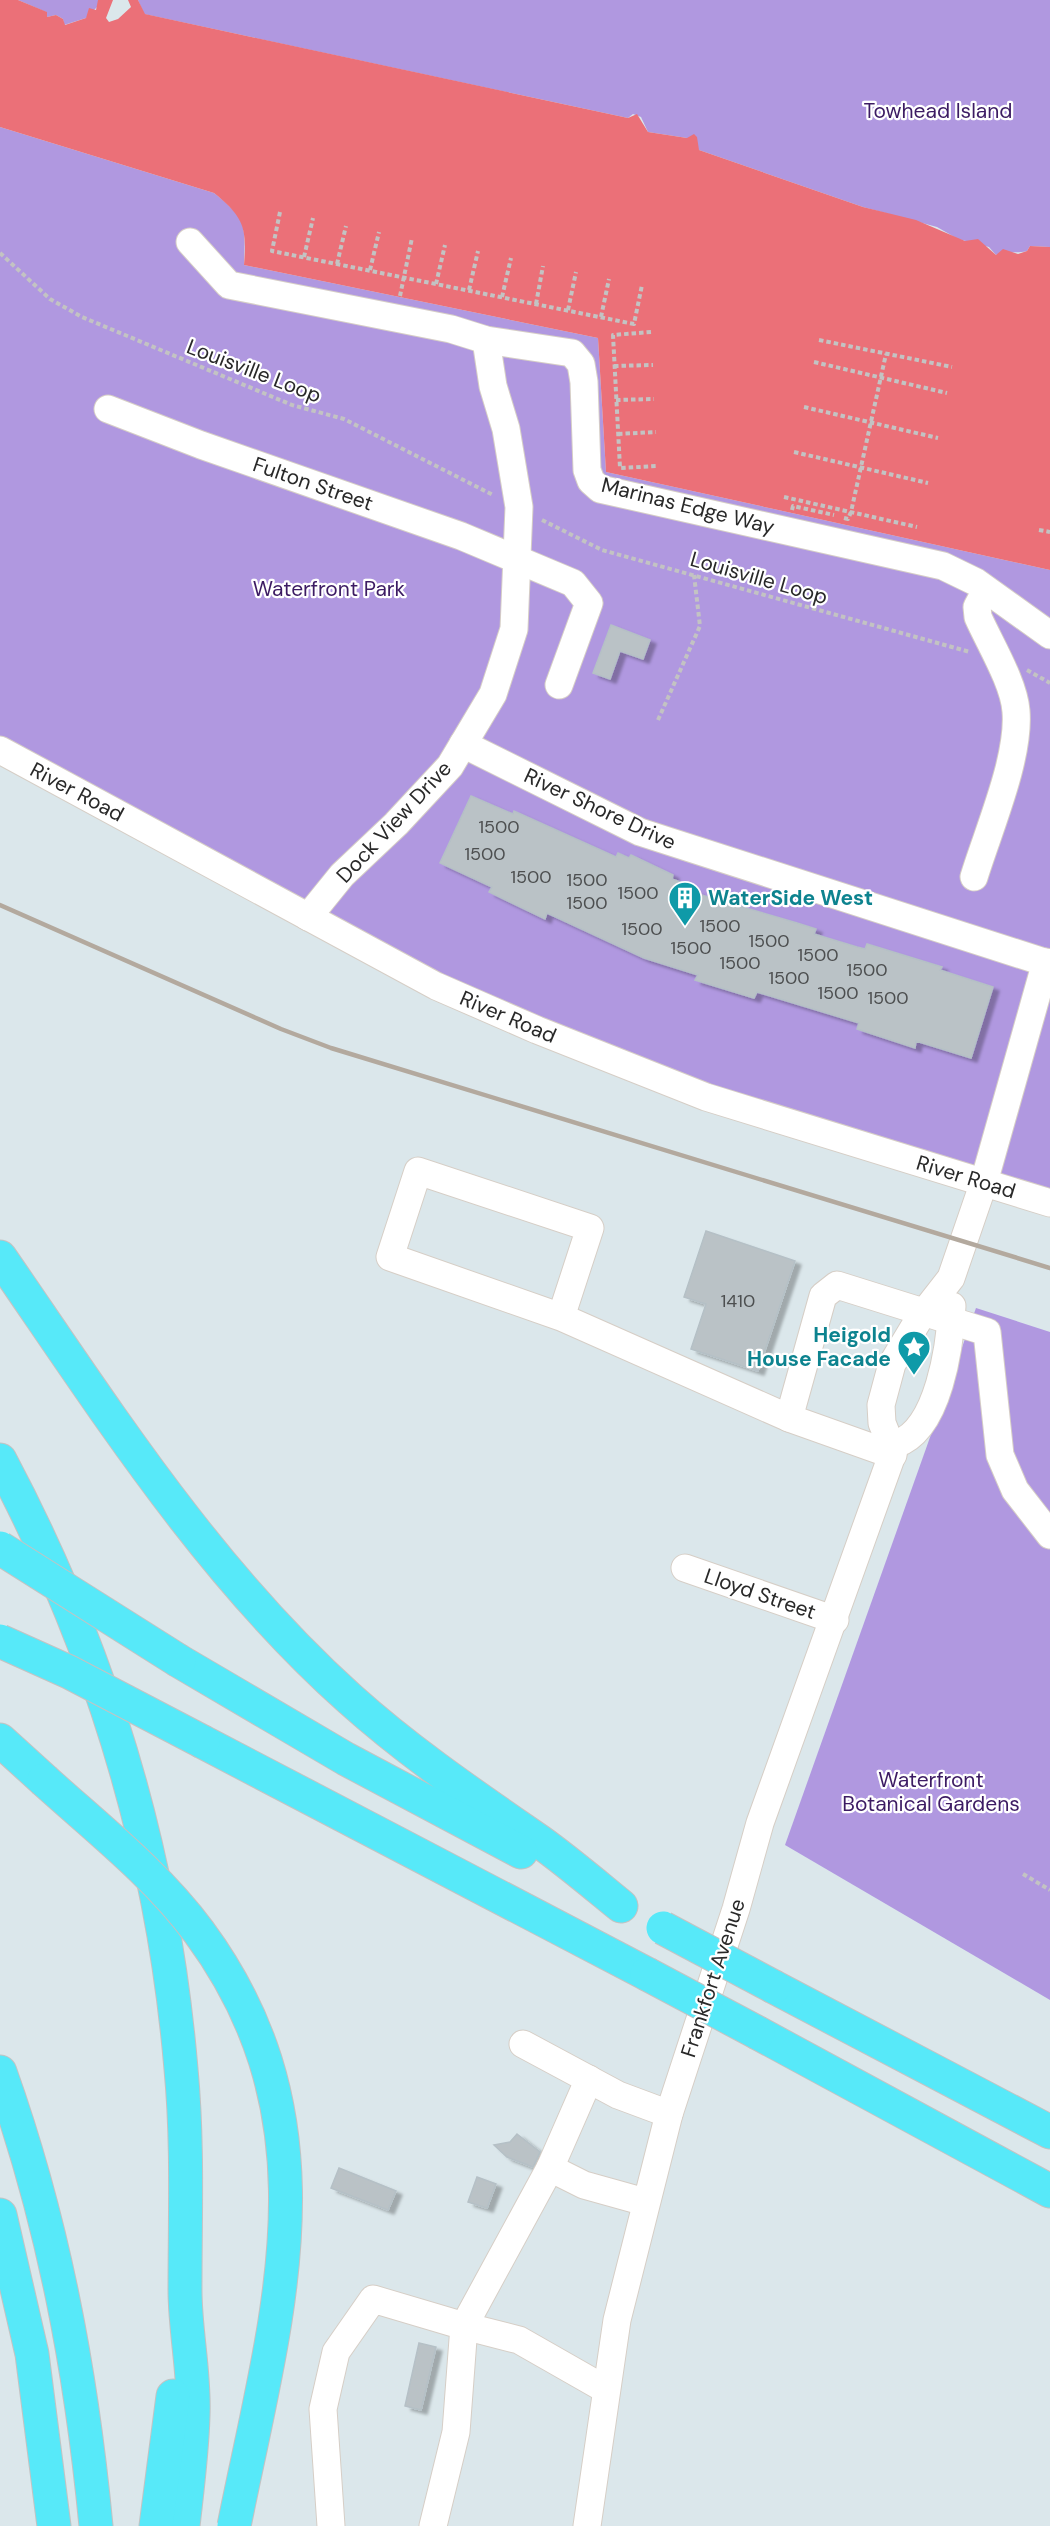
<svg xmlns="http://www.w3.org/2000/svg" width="1050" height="2526" viewBox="0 0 1050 2526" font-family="'DM Sans',sans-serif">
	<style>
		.green { fill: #b098e0 }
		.water { fill: #eb7078 }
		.building { fill: #bac2c6; stroke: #b5c0c6; stroke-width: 1.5; filter: url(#shadow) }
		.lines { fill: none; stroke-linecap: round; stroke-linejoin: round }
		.minor-casing { stroke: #d6cec6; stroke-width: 29 }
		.highway-casing { stroke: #c3c3c3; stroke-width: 35 }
		.path { stroke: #c3c3c3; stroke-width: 4; stroke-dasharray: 4.5 3; stroke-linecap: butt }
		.minor { stroke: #fff; stroke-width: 27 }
		.highway { stroke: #57e9f9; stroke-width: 33 }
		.rail { stroke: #b3a99e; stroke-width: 4.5 }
		.highway-bridge-casing { stroke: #c3c3c3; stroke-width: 35; stroke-linecap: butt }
		.highway-bridge { stroke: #57e9f9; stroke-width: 33 }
		.labels { text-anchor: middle; stroke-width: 4.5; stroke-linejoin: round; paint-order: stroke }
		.number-label { font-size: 18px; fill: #4d4f50 }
		.park-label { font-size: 21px; fill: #3c1b63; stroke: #fff }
		.street-label { font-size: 21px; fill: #292929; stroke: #fff }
		.culture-label { font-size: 21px; font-weight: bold; fill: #0d838f; stroke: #fff; text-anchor: start }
	</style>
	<defs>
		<filter id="shadow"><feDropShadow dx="6" dy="4" stdDeviation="1.5" flood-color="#0004"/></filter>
	</defs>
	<rect width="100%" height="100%" fill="#dbe7eb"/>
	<g class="green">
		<path d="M18,0H98V6L86,18L64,25L63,19L56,15L47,17L46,12Z"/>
		<path d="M138,0H1050V247L1030,246L1027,251C1015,254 1008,250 996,255L989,247L958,239L937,227L863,207L699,150L687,138L648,132L641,117L633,114L628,118L144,14Z"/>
		<path d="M0,127L214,193C248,220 245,225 244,265L598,338L606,472L1050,570V1200L706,1097L436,986L0,751Z"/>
		<path d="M976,1308L1050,1332V2000L785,1845Z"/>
	</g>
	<path class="water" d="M0,0H18L47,12V17L56,15L63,19L65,25L86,18L89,8L96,10L98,0H113L106,18L109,22L118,19L131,7L128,0H138L145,14L628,118L637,114L648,132L687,138L694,134L697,137L699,150L863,207L916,220L965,241L978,239L996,255L1003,249L1018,254L1027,251L1030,246L1050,247V570L606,472L598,338L244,265C247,228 244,217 214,193L0,127Z"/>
	<g class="building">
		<path d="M611,625L650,640L643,659L620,651L610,679L593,673Z"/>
		<path d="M471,796L513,814L514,811L616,857L618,853L629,858L631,855L673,875L672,879L683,883L682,887L698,892V894L797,923L816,929L814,934L857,947L865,949L867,944L942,967L940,970L993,987L971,1058L916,1041L915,1048L857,1029L859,1023L757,992L754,998L695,980L698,975L644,958L547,913L545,919L489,892L492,887L440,863Z"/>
		<path d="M706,1231L795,1261L758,1371L691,1349L706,1304L684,1297Z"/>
		<path d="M517,2134L540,2152L533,2167L507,2157L494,2145L510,2142Z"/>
		<path d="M339,2168L396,2191L388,2210L331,2188Z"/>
		<path d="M477,2177L496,2184L487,2208L468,2202Z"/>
		<path d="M419,2343L436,2347L421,2410L405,2406Z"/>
	</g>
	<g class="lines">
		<g class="minor-casing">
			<g id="minor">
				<path d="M190,242L229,285L451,329L486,340L572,353L581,364L584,382L587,470L591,481L600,489L943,566L976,582L1050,635"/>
				<path d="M108,409L201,445L461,536L573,583L589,603L559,685"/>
				<path d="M463,744L640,832L1050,964"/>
				<path d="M0,750L436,986L537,1030L706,1097L1050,1203"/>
				<path d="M974,877C988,831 1020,758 1016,711C1014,683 990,644 978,617L977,607L986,590"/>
				<path d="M308,917L342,875L396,824L450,766L493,694L514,629L519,507L506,429L493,386L486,340"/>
				<path d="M561,1317L590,1228L418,1171L390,1257L561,1317L789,1418"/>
				<path d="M896,1444L888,1438L882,1423L881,1405L892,1364L919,1319L951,1278L984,1182L1046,962"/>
				<path d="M896,1444C939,1430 950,1345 952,1306"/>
				<path d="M893,1455L789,1418L823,1296L837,1285L987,1332L1000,1455L1015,1490L1050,1535"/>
				<path d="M685,1568L835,1620"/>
				<path d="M523,2044L618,2095L669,2114"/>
				<path d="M589,2079L550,2168L584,2185L645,2202"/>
				<path d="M550,2168L464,2326L519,2340L605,2389"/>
				<path d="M331,2526L323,2409L336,2352L373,2299L464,2326L456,2432L433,2526"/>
				<path d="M587,2526L617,2320L669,2114L736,1909L760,1823L896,1444"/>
			</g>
		</g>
		<g class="highway-casing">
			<g id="highway">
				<path d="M0,1257C107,1412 208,1572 350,1699C409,1752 474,1796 539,1841C567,1861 594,1884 621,1906"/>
				<path d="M0,1460C101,1650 163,1855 181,2069C188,2143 185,2216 185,2290C185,2332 195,2374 193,2416C192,2453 187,2490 183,2526"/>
				<path d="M179,1661L346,1759L521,1852"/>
				<path d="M0,1740L44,1780"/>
				<path d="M203,1742L647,1974"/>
				<path d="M774,1987L1050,2132"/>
				<path d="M758,2033L1050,2191"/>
				<path d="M0,2072C53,2221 81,2369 96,2526"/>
				<path d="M0,2215L32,2354L54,2526"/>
				<path d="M156,2526L173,2396"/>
			</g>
		</g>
		<g class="path">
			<path d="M280,212L272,251L634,324L642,285"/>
			<path d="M0,253L50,299L82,317L292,405L344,419L493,495"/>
			<path d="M304,257L313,218"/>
			<path d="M337,264L346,226"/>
			<path d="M370,270L379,232"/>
			<path d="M436,284L445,245"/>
			<path d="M469,290L478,251"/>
			<path d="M400,296L412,238"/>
			<path d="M502,297L511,258"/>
			<path d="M536,304L543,266"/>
			<path d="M568,310L576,272"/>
			<path d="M601,317L609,279"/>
			<path d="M651,332L613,335L620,468L657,466"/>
			<path d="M819,340L952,367"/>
			<path d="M814,362L947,393"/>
			<path d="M614,366L653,365"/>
			<path d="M616,400L654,399"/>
			<path d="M804,407L938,438"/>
			<path d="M618,434L656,432"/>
			<path d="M794,452L928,483"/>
			<path d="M784,497L917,527"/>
			<path d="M792,510L793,506L834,515"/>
			<path d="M844,518L848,519L851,512L886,354"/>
			<path d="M542,520L602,550L970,652"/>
			<path d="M1039,530L1050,532"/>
			<path d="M1027,670L1050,683"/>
			<path d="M658,720L700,626L694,575"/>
			<path d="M1023,1874L1050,1890"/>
		</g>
		<use href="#minor" class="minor"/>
		<use href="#highway" class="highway"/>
		<path class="rail" d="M0,905L281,1029L331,1048L1050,1268"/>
		<g class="highway-bridge-casing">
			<g id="highway-bridge">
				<path d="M0,1548L179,1661"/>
				<path d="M0,1641L69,1672L203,1742"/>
				<path d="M44,1780C97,1828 156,1874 199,1932C340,2123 276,2317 234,2526"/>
				<path d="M663,1928L774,1987"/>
				<path d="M647,1974L758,2033"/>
			</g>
		</g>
		<use href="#highway-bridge" class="highway-bridge"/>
	</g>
	<defs>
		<g id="building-pin" transform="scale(1.725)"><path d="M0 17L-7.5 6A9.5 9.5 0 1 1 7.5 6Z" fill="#0f9aa8" stroke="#fff"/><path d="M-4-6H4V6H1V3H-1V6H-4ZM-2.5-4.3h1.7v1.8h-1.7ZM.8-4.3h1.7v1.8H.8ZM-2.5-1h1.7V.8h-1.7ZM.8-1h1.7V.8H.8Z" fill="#fff"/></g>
		<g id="sight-pin" transform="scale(1.725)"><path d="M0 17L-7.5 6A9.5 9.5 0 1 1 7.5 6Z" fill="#0f9aa8" stroke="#fff"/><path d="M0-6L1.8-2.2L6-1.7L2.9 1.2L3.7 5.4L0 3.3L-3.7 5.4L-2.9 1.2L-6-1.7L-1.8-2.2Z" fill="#fff"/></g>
	</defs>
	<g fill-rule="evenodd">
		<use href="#building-pin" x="685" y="898"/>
		<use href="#sight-pin" x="914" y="1347"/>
	</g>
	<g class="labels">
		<g class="number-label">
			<text x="499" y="833">1500</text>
			<text x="485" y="860">1500</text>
			<text x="531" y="883">1500</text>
			<text x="587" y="886">1500</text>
			<text x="638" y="899">1500</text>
			<text x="587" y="909">1500</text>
			<text x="720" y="932">1500</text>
			<text x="642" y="935">1500</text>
			<text x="769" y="947">1500</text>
			<text x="691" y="954">1500</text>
			<text x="818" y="961">1500</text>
			<text x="740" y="969">1500</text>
			<text x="867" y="976">1500</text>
			<text x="789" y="984">1500</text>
			<text x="838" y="999">1500</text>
			<text x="888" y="1004">1500</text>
			<text x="738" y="1307">1410</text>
		</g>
		<g class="park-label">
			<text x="938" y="118">Towhead Island</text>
			<text x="329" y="596">Waterfront Park</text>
			<text x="931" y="1787">Waterfront<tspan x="931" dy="24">Botanical Gardens</tspan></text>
		</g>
		<g class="street-label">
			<text transform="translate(254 371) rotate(21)" y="7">Louisville Loop</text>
			<text transform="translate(313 484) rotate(19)" y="7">Fulton Street</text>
			<text transform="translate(688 506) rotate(14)" y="7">Marinas Edge Way</text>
			<text transform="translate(759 578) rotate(16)" y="7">Louisville Loop</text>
			<text transform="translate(77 792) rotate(28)" y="7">River Road</text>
			<text transform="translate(600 809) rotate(25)" y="7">River Shore Drive</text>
			<text transform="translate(394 822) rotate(-47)" y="7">Dock View Drive</text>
			<text transform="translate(508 1017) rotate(23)" y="7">River Road</text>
			<text transform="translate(966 1177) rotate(17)" y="7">River Road</text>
			<text transform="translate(760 1594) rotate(19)" y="7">Lloyd Street</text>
			<text transform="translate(713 1978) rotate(-72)" y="7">Frankfort Avenue</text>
		</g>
		<g class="culture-label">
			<text x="708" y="905">WaterSide West</text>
			<text x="891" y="1342" text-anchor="end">Heigold<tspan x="891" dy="24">House Facade</tspan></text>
		</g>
	</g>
</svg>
